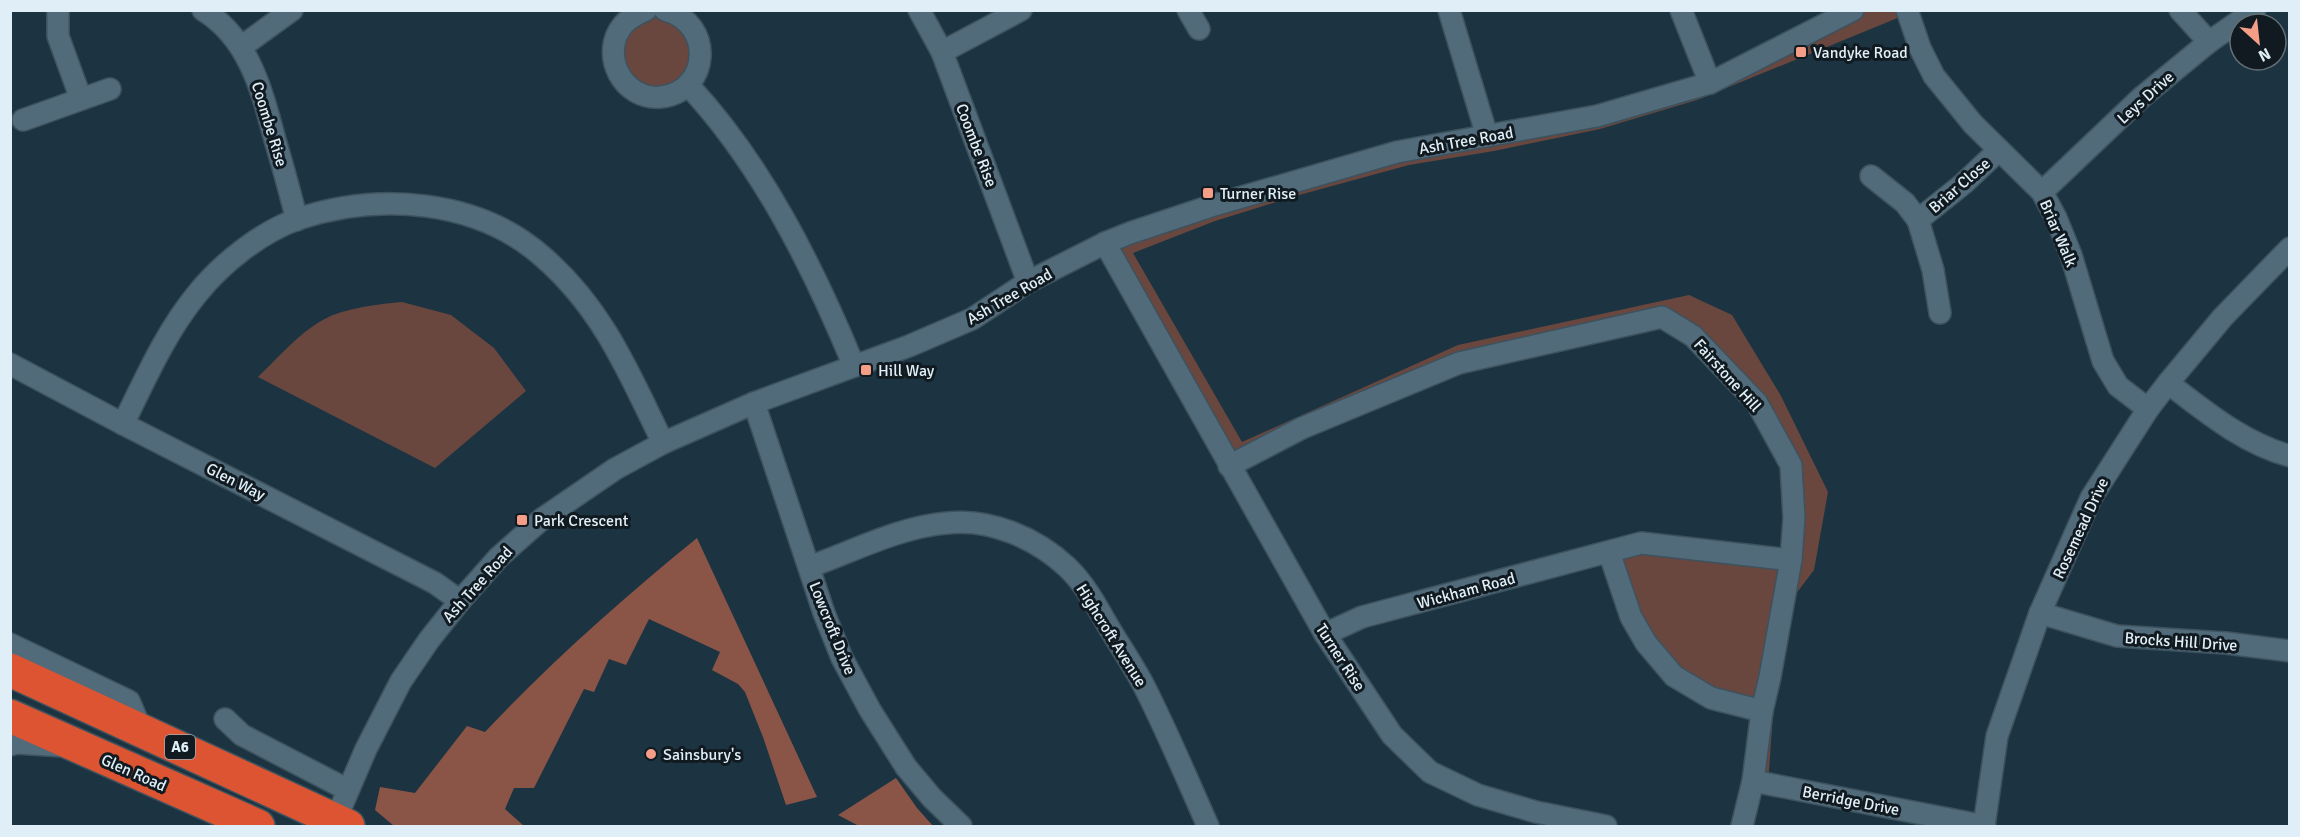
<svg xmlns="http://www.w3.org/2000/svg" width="2300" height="837" viewBox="0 0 2300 837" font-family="Signika,sans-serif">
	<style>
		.green { fill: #69473e }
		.forest { fill: #8a5446 }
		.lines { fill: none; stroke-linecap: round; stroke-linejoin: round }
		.street-casing { stroke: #3d525e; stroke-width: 24 }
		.highway-casing { stroke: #3d525e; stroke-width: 36 }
		.street { stroke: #516b7a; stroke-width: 21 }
		.highway { stroke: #dc5432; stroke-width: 33 }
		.poi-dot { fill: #f49e88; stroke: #101a20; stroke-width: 2 }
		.labels { text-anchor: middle; stroke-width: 6; stroke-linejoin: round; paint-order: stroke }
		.shield { fill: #101a20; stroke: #a2afb6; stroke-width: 1.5 }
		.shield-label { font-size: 15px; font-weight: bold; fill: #e0eff7 }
		.poi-label { font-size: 16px; fill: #e0eff7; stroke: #101a20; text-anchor: start }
		.street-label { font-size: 16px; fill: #e0eff7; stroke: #101a20 }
	</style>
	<rect width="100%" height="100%" fill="#1c3441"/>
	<g class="green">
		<path d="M1853,11H1900V17L1697,100L1600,129L1494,151L1409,165L1299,195L1215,221L1133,253L1242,442L1458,345L1689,295L1732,315L1781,396L1828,492L1814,570L1795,595L1775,686L1768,784L1753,781L1762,711L1711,698L1646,643L1609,552L1791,560V465L1757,403L1662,317L1459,363L1229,466L1105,243L1211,206L1710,83Z"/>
		<path d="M656,17L667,18L691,40L688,73L670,88L647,89L623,66C622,39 625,23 656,17Z"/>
		<path d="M402,302L451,315L494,348L526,391L435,468L258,377C281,355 304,327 333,315C354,307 380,304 402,302Z"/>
	</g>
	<g class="forest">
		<path d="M697,538L817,797L786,805L763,737L745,692L738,684L712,670L720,652L649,619L626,665L609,659L594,692L584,689L534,788H514L505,809L524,826H394L375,810L380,787L415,793L467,726L485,732C551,662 623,598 697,538Z"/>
		<path d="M896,778L917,808L933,826H859L838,815Z"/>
	</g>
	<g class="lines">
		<g class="street-casing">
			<g id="street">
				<path d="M58,10V36L81,99"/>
				<path d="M203,10C249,38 262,91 275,140C283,166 290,193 297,220"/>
				<path d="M646,10C637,14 629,18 623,25C599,54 623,101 661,97C711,91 714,23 665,10"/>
				<path d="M919,10L942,52L1028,282"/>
				<path d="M1188,10L1199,29"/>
				<path d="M1449,10L1487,136"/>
				<path d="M1681,10L1710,83"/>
				<path d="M1907,10L1920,48L1934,76L1973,124L2042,192L2056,218L2071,255L2103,361L2118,386L2148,409"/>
				<path d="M2180,10L2209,42"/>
				<path d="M241,47L292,10"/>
				<path d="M942,52L1021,10"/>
				<path d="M688,85C762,164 813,267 854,366"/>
				<path d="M23,120L110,89"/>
				<path d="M1871,176L1905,203L1918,220L1963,184L1999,150"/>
				<path d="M2042,192L2142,97L2209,42L2255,10"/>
				<path d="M1918,220L1933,270L1940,313"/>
				<path d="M1105,243L1325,634L1392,735L1430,772L1478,795L1536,812L1606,826"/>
				<path d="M10,364L123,424L435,583L460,601"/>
				<path d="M2168,383C2206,412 2243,443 2290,456"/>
				<path d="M754,403L824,613L842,658L870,710L906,767L932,798L961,826"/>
				<path d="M123,424C145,380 165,333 197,294C222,263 261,232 298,219C378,192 478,199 543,257C603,309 629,373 663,443"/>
				<path d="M1229,466L1302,428L1459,363L1662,317L1693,336L1757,403L1791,465L1794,518L1791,560L1770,677L1762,711L1753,781L1742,826"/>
				<path d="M1609,552L1631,617L1646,643L1674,676L1711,698L1762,711"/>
				<path d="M809,567C854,551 899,527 947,523C990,518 1036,538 1067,567C1086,585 1098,609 1111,631C1122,649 1134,667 1144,686C1167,731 1187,779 1208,826"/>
				<path d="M2040,613L2117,636L2226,643L2290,651"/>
				<path d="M1325,634L1362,617L1641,543L1791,560"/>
				<path d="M10,644L129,701L141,729"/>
				<path d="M225,719L242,735L348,790"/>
				<path d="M10,745L17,743L62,746"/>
				<path d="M1753,781L1985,826"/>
				<path d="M333,826L366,749L401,681L429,640L460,601L499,557L542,519L615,469L663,443L754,403L909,346L972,319L1028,282L1105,243L1130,233L1211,206L1397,152L1597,116L1710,83L1853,10"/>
				<path d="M1984,826L1997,736L2040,613L2091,498L2148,409L2168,383L2223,317L2290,248"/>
			</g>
		</g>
		<g class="highway-casing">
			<g id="highway">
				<path d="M10,670L348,826"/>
				<path d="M10,716L258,826"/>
			</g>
		</g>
		<use href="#street" class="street"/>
		<use href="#highway" class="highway"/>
	</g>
	<g class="poi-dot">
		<rect x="1795" y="46" width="12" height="12" rx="3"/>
		<rect x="1202" y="187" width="12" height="12" rx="3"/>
		<rect x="860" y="364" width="12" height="12" rx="3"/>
		<rect x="516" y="514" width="12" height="12" rx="3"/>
		<circle cx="651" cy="754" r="6"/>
	</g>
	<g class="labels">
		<rect class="shield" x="165" y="735" width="30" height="24" rx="4.5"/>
		<g class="shield-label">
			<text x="180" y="752">A6</text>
		</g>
		<g class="poi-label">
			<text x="1813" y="58">Vandyke Road</text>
			<text x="1220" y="199">Turner Rise</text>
			<text x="878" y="376">Hill Way</text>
			<text x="534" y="526">Park Crescent</text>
			<text x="663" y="760">Sainsbury's</text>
		</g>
		<g class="street-label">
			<text transform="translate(2145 97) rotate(-42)" y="6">Leys Drive</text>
			<text transform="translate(270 124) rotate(73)" y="6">Coombe Rise</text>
			<text transform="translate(1466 140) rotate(-10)" y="6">Ash Tree Road</text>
			<text transform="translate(977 145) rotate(69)" y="6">Coombe Rise</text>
			<text transform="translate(1959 185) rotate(-41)" y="6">Briar Close</text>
			<text transform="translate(2059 233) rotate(67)" y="6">Briar Walk</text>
			<text transform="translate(1009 296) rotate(-30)" y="6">Ash Tree Road</text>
			<text transform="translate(1728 375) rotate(48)" y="6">Fairstone Hill</text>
			<text transform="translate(236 481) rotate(27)" y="6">Glen Way</text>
			<text transform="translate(2080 528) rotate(-65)" y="6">Rosemead Drive</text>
			<text transform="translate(477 584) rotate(-48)" y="6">Ash Tree Road</text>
			<text transform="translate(1466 590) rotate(-15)" y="6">Wickham Road</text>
			<text transform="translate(833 628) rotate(68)" y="6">Lowcroft Drive</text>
			<text transform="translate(1112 635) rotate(58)" y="6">Highcroft Avenue</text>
			<text transform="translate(2181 641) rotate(4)" y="6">Brocks Hill Drive</text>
			<text transform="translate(1341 657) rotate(57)" y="6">Turner Rise</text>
			<text transform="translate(134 772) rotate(24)" y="6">Glen Road</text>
			<text transform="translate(1851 800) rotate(11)" y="6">Berridge Drive</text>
		</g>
	</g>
	<rect width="2300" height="837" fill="none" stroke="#e0eff7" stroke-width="24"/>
	<g transform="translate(2258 42) rotate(153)"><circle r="28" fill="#101a20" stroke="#636f76" stroke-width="1.5"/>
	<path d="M0-4.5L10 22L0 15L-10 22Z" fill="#f49e88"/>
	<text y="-9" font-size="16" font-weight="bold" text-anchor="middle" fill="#e0eff7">N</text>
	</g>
</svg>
